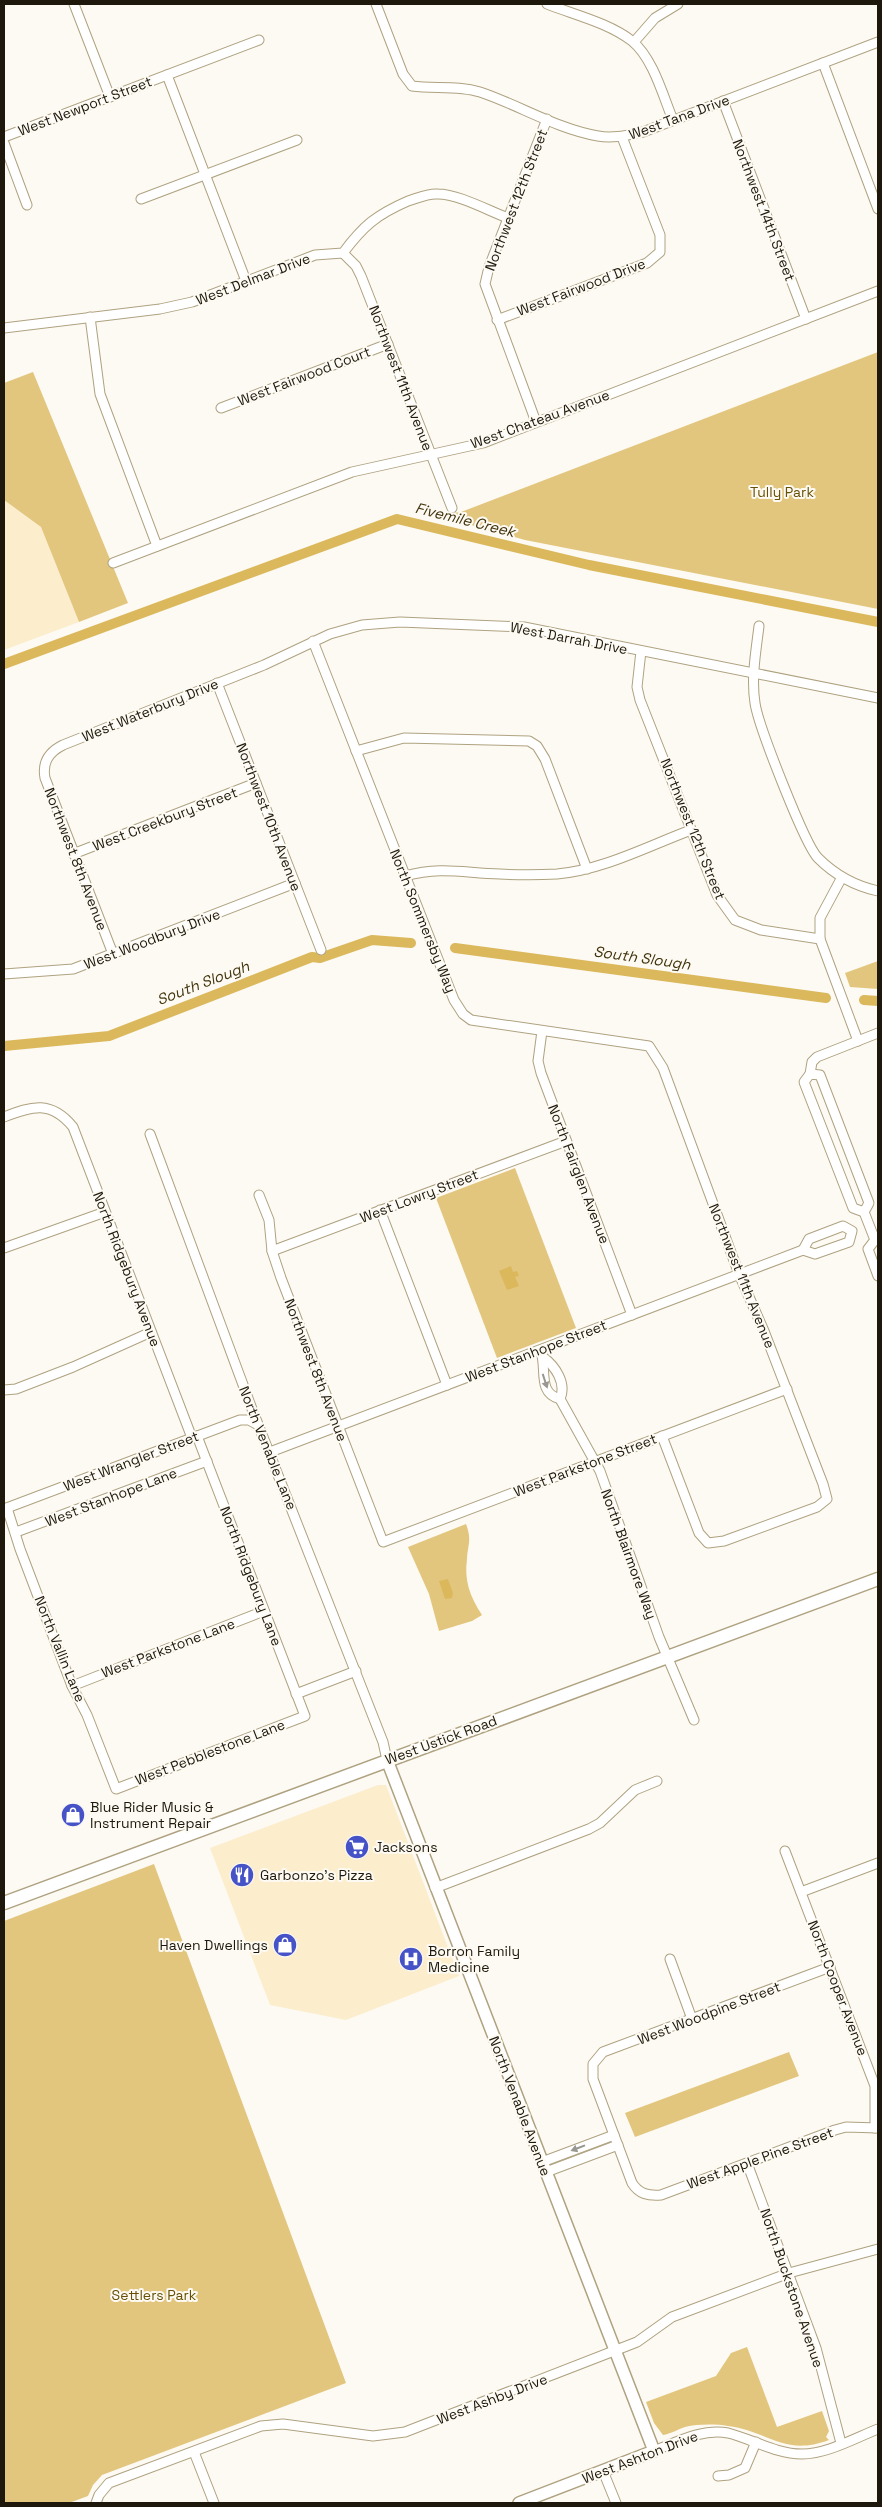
<svg xmlns="http://www.w3.org/2000/svg" width="882" height="2507" viewBox="0 0 882 2507" font-family="'Space Grotesk',sans-serif">
	<style>
		.built { fill: #fceecc }
		.green { fill: #e3c67e }
		.water { fill: #dbb85c }
		.lines { fill: none; stroke-linecap: round; stroke-linejoin: round }
		.canal { stroke: #dbb85c; stroke-width: 10 }
		.minor-casing { stroke: #afa280; stroke-width: 11 }
		.tertiary-casing { stroke: #afa280; stroke-width: 14 }
		.secondary-casing { stroke: #afa280; stroke-width: 15 }
		.minor { stroke: #fff; stroke-width: 9 }
		.tertiary { stroke: #fff; stroke-width: 11 }
		.secondary { stroke: #fff; stroke-width: 12 }
		.oneway { fill: #999791 }
		.labels { text-anchor: middle; stroke-width: 4; stroke-linejoin: round; paint-order: stroke }
		.street-label { font-size: 14px; fill: #1d180b; stroke: #fdfaf3 }
		.park-label { font-size: 14px; fill: #685005; stroke: #fdfaf3 }
		.poi-label { font-size: 14px; fill: #1d180b; stroke: #fdfaf3; text-anchor: start }
		.water-label { font-size: 15px; font-style: italic; fill: #42340c; stroke: #fdfaf3 }
	</style>
	<rect width="100%" height="100%" fill="#fdfaf3"/>
	<g class="built">
		<path d="M4,500L41,527L79,622L4,650Z"/>
		<path d="M378,1785H386L459,1976L346,2020L270,2005L210,1848Z"/>
	</g>
	<g class="green">
		<path d="M878,352V609L525,540L435,515L461,512Z"/>
		<path d="M33,372L128,603L79,622L41,527L4,500V383Z"/>
		<path d="M878,961V989L850,987L845,973Z"/>
		<path d="M515,1168L576,1328L497,1358L436,1198Z"/>
		<path d="M466,1524C472,1540 468,1544 467,1559C464,1580 470,1597 482,1615L472,1621L439,1631L429,1594L408,1547Z"/>
		<path d="M154,1864L346,2383L102,2475L93,2485L88,2496L69,2503H4V1921Z"/>
		<path d="M789,2052L799,2076L635,2137L625,2113Z"/>
		<path d="M747,2347L777,2427L822,2411L829,2431L826,2437L829,2440C784,2457 769,2431 728,2426C715,2424 698,2424 685,2427C678,2429 671,2434 663,2435L654,2423L646,2402L716,2376L731,2353Z"/>
	</g>
	<g class="water">
		<path d="M511,1266L513,1272L517,1271L519,1276L515,1277L519,1286L507,1290L499,1271Z"/>
		<path d="M448,1579L453,1593L452,1598L445,1599L439,1581Z"/>
	</g>
	<g class="lines">
		<g class="canal">
			<path d="M4,664L397,519L589,565L878,622"/>
			<path d="M455,948L826,998"/>
			<path d="M864,1000L878,1001"/>
			<path d="M4,1046L109,1036L312,957L320,958L372,940L411,943"/>
		</g>
		<g class="minor-casing">
			<g id="minor">
				<path d="M74,4L110,97"/>
				<path d="M376,4L403,74L412,86C434,89 458,85 480,92C519,105 557,129 598,136C613,139 628,135 643,132L878,42"/>
				<path d="M547,4C575,15 609,23 632,41C653,58 663,96 673,120"/>
				<path d="M634,42L655,18L678,4"/>
				<path d="M823,63L878,209"/>
				<path d="M167,75L246,281"/>
				<path d="M723,101L806,319"/>
				<path d="M4,137L259,40"/>
				<path d="M4,143L27,205"/>
				<path d="M141,199L297,140"/>
				<path d="M343,253L356,266L361,276L452,508"/>
				<path d="M90,317L100,394L157,546"/>
				<path d="M497,320L647,263L660,252V235L622,137"/>
				<path d="M4,328L160,309L192,302L315,255L343,253C363,226 376,215 408,201C418,198 428,193 438,194C458,194 489,211 508,218"/>
				<path d="M221,408L388,344"/>
				<path d="M536,422L485,284L489,267L547,119"/>
				<path d="M113,563L352,472L483,443L878,291"/>
				<path d="M759,626C756,651 751,678 755,703C758,725 805,845 818,858C835,875 855,886 878,891"/>
				<path d="M313,641L454,1000L463,1014L471,1020L649,1046L663,1068L739,1274L764,1331L823,1484L827,1499L817,1507L724,1541L708,1543L699,1533L662,1436"/>
				<path d="M641,651L637,687L640,700L717,895L735,920L761,930L820,939"/>
				<path d="M217,683L321,950"/>
				<path d="M356,751L404,738L529,741L537,746L545,759L587,869"/>
				<path d="M73,854L256,783"/>
				<path d="M405,876C442,866 463,873 500,874C518,875 539,875 557,874C603,870 648,846 691,830"/>
				<path d="M842,877L820,918V939L858,1041"/>
				<path d="M113,954L45,778C42,762 49,752 63,745L264,665L330,634L362,625L400,622L524,627L878,698"/>
				<path d="M4,974L73,969L295,883"/>
				<path d="M542,1031L538,1061L541,1073L632,1315"/>
				<path d="M810,1074L820,1075L869,1203L864,1212L853,1208L804,1082Z"/>
				<path d="M810,1074L812,1062L817,1057L878,1033"/>
				<path d="M4,1117C32,1106 51,1100 73,1127L192,1438"/>
				<path d="M150,1134L252,1409L383,1742L387,1760"/>
				<path d="M259,1195L269,1220L272,1251L281,1278L383,1542L787,1389"/>
				<path d="M380,1210L447,1385"/>
				<path d="M864,1212L875,1240"/>
				<path d="M843,1226L852,1231L849,1242L815,1254L803,1250L809,1239Z"/>
				<path d="M875,1240L868,1249L878,1276"/>
				<path d="M4,1248L105,1212"/>
				<path d="M272,1251L566,1141"/>
				<path d="M541,1352C547,1369 537,1393 560,1399"/>
				<path d="M543,1357C555,1366 567,1383 560,1399L600,1471L659,1637L694,1720"/>
				<path d="M4,1390L16,1389L73,1367L151,1332"/>
				<path d="M270,1452L803,1250"/>
				<path d="M7,1508L20,1549L72,1686L87,1715L116,1789L305,1716L197,1436"/>
				<path d="M4,1509L240,1420H249L258,1425"/>
				<path d="M16,1532L207,1461"/>
				<path d="M72,1686L264,1611"/>
				<path d="M296,1694L356,1671"/>
				<path d="M785,1851L875,2086V2128"/>
				<path d="M435,1888L589,1829L600,1823L635,1790L657,1781"/>
				<path d="M801,1892L878,1863"/>
				<path d="M670,1959L692,2019"/>
				<path d="M830,1967L603,2052L593,2064V2079L632,2183C639,2194 648,2196 661,2195L835,2130L846,2127L878,2128"/>
				<path d="M542,2162L614,2135"/>
				<path d="M747,2163L816,2348L841,2443"/>
				<path d="M546,2172L618,2145"/>
				<path d="M654,2451C677,2442 703,2428 728,2433C752,2439 776,2454 802,2454C827,2454 855,2438 878,2429"/>
				<path d="M194,2452L214,2503"/>
				<path d="M603,2471L616,2503"/>
				<path d="M718,2476L729,2475L745,2468L756,2442"/>
				<path d="M96,2503L99,2495L109,2483L261,2426L283,2424L373,2436L405,2432L637,2342L672,2317L789,2273L878,2249"/>
			</g>
		</g>
		<g class="tertiary-casing">
			<path id="tertiary" d="M387,1760L654,2451L519,2503"/>
		</g>
		<g class="secondary-casing">
			<path id="secondary" d="M4,1903L878,1579"/>
		</g>
		<use href="#minor" class="minor"/>
		<use href="#tertiary" class="tertiary"/>
		<use href="#secondary" class="secondary"/>
	</g>
	<defs><path id="oneway-solid" d="M-6-.8H1V-3.2L6.5 0L1 3.2V.8H-6Z" transform="scale(1.25)"/></defs>
	<g class="oneway">
		<use href="#oneway-solid" transform="translate(545 1381) rotate(72)"/>
		<use href="#oneway-solid" transform="translate(578 2148) rotate(159)"/>
	</g>
	<defs>
		<g id="shop-disc" transform="scale(1.25)"><circle r="9.5" fill="#4653c7" stroke="#fdfaf3"/><path d="M-5-2.5h2.3a2.7 3.5 0 0 1 5.4 0H5L5.5 6h-11ZM-1.5-2.5h3a1.5 2.3 0 0 0-3 0Z" fill="#fff"/></g>
		<g id="supermarket-disc" transform="scale(1.25)"><circle r="9.5" fill="#4653c7" stroke="#fdfaf3"/><path d="M-6-5.5h2.5l.6 2H6L4.5 2H-2.5L-4.4-4H-6ZM-1.5 3.2a1.3 1.3 0 1 0 .1 0ZM3 3.2a1.3 1.3 0 1 0 .1 0Z" fill="#fff"/></g>
		<g id="restaurant-disc" transform="scale(1.25)"><circle r="9.5" fill="#4653c7" stroke="#fdfaf3"/><path d="M-5-6h1v4h1v-4h1v4h1v-4h1v5L-1.5 .5V6h-2V.5L-5-1ZM5-6V6H3V1.5H1.5Q1.5-4 5-6Z" fill="#fff"/></g>
		<g id="hospital-disc" transform="scale(1.25)"><circle r="9.5" fill="#4653c7" stroke="#fdfaf3"/><path d="M-5-5h3v3.5h4V-5h3V5h-3V1.5h-4V5h-3Z" fill="#fff"/></g>
	</defs>
	<g fill-rule="evenodd">
		<use href="#shop-disc" x="73" y="1815"/>
		<use href="#supermarket-disc" x="357" y="1847"/>
		<use href="#restaurant-disc" x="242" y="1875"/>
		<use href="#shop-disc" x="285" y="1945"/>
		<use href="#hospital-disc" x="411" y="1959"/>
	</g>
	<g class="labels">
		<g class="street-label">
			<text transform="translate(85 106) rotate(-21)" y="5">West Newport Street</text>
			<text transform="translate(679 117) rotate(-20)" y="5">West Tana Drive</text>
			<text transform="translate(516 200) rotate(-69)" y="5">Northwest 12th Street</text>
			<text transform="translate(764 210) rotate(69)" y="5">Northwest 14th Street</text>
			<text transform="translate(253 279) rotate(-21)" y="5">West Delmar Drive</text>
			<text transform="translate(581 287) rotate(-21)" y="5">West Fairwood Drive</text>
			<text transform="translate(304 376) rotate(-21)" y="5">West Fairwood Court</text>
			<text transform="translate(401 378) rotate(69)" y="5">Northwest 11th Avenue</text>
			<text transform="translate(540 419) rotate(-20)" y="5">West Chateau Avenue</text>
			<text transform="translate(569 638) rotate(11)" y="5">West Darrah Drive</text>
			<text transform="translate(150 710) rotate(-22)" y="5">West Waterbury Drive</text>
			<text transform="translate(269 817) rotate(69)" y="5">Northwest 10th Avenue</text>
			<text transform="translate(165 819) rotate(-21)" y="5">West Creekbury Street</text>
			<text transform="translate(693 829) rotate(68)" y="5">Northwest 12th Street</text>
			<text transform="translate(76 859) rotate(69)" y="5">Northwest 8th Avenue</text>
			<text transform="translate(423 921) rotate(68)" y="5">North Sommersby Way</text>
			<text transform="translate(152 939) rotate(-21)" y="5">West Woodbury Drive</text>
			<text transform="translate(579 1174) rotate(69)" y="5">North Fairglen Avenue</text>
			<text transform="translate(419 1196) rotate(-21)" y="5">West Lowry Street</text>
			<text transform="translate(127 1269) rotate(69)" y="5">North Ridgebury Avenue</text>
			<text transform="translate(742 1276) rotate(68)" y="5">Northwest 11th Avenue</text>
			<text transform="translate(536 1351) rotate(-21)" y="5">West Stanhope Street</text>
			<text transform="translate(316 1370) rotate(69)" y="5">Northwest 8th Avenue</text>
			<text transform="translate(268 1448) rotate(68)" y="5">North Venable Lane</text>
			<text transform="translate(131 1461) rotate(-21)" y="5">West Wrangler Street</text>
			<text transform="translate(585 1465) rotate(-21)" y="5">West Parkstone Street</text>
			<text transform="translate(111 1497) rotate(-21)" y="5">West Stanhope Lane</text>
			<text transform="translate(629 1554) rotate(70)" y="5">North Blairmore Way</text>
			<text transform="translate(251 1576) rotate(69)" y="5">North Ridgebury Lane</text>
			<text transform="translate(168 1648) rotate(-21)" y="5">West Parkstone Lane</text>
			<text transform="translate(60 1649) rotate(68)" y="5">North Vallin Lane</text>
			<text transform="translate(441 1740) rotate(-20)" y="5">West Ustick Road</text>
			<text transform="translate(210 1752) rotate(-21)" y="5">West Pebblestone Lane</text>
			<text transform="translate(838 1988) rotate(69)" y="5">North Cooper Avenue</text>
			<text transform="translate(709 2013) rotate(-21)" y="5">West Woodpine Street</text>
			<text transform="translate(520 2106) rotate(69)" y="5">North Venable Avenue</text>
			<text transform="translate(760 2158) rotate(-20)" y="5">West Apple Pine Street</text>
			<text transform="translate(792 2288) rotate(71)" y="5">North Buckstone Avenue</text>
			<text transform="translate(492 2399) rotate(-21)" y="5">West Ashby Drive</text>
			<text transform="translate(640 2457) rotate(-21)" y="5">West Ashton Drive</text>
		</g>
		<g class="park-label">
			<text x="782" y="497">Tully Park</text>
			<text x="154" y="2300">Settlers Park</text>
		</g>
		<g class="poi-label">
			<text x="90" y="1812">Blue Rider Music &amp;<tspan x="90" dy="16">Instrument Repair</tspan></text>
			<text x="374" y="1852">Jacksons</text>
			<text x="260" y="1880">Garbonzo's Pizza</text>
			<text x="268" y="1950" text-anchor="end">Haven Dwellings</text>
			<text x="428" y="1956">Borron Family<tspan x="428" dy="16">Medicine</tspan></text>
		</g>
		<g class="water-label">
			<text transform="translate(465 520) rotate(14)" y="5">Fivemile Creek</text>
			<text transform="translate(642 958) rotate(8)" y="5">South Slough</text>
			<text transform="translate(203 983) rotate(-21)" y="5">South Slough</text>
		</g>
	</g>
	<rect width="882" height="2507" fill="none" stroke="#1d180b" stroke-width="10"/>
</svg>
